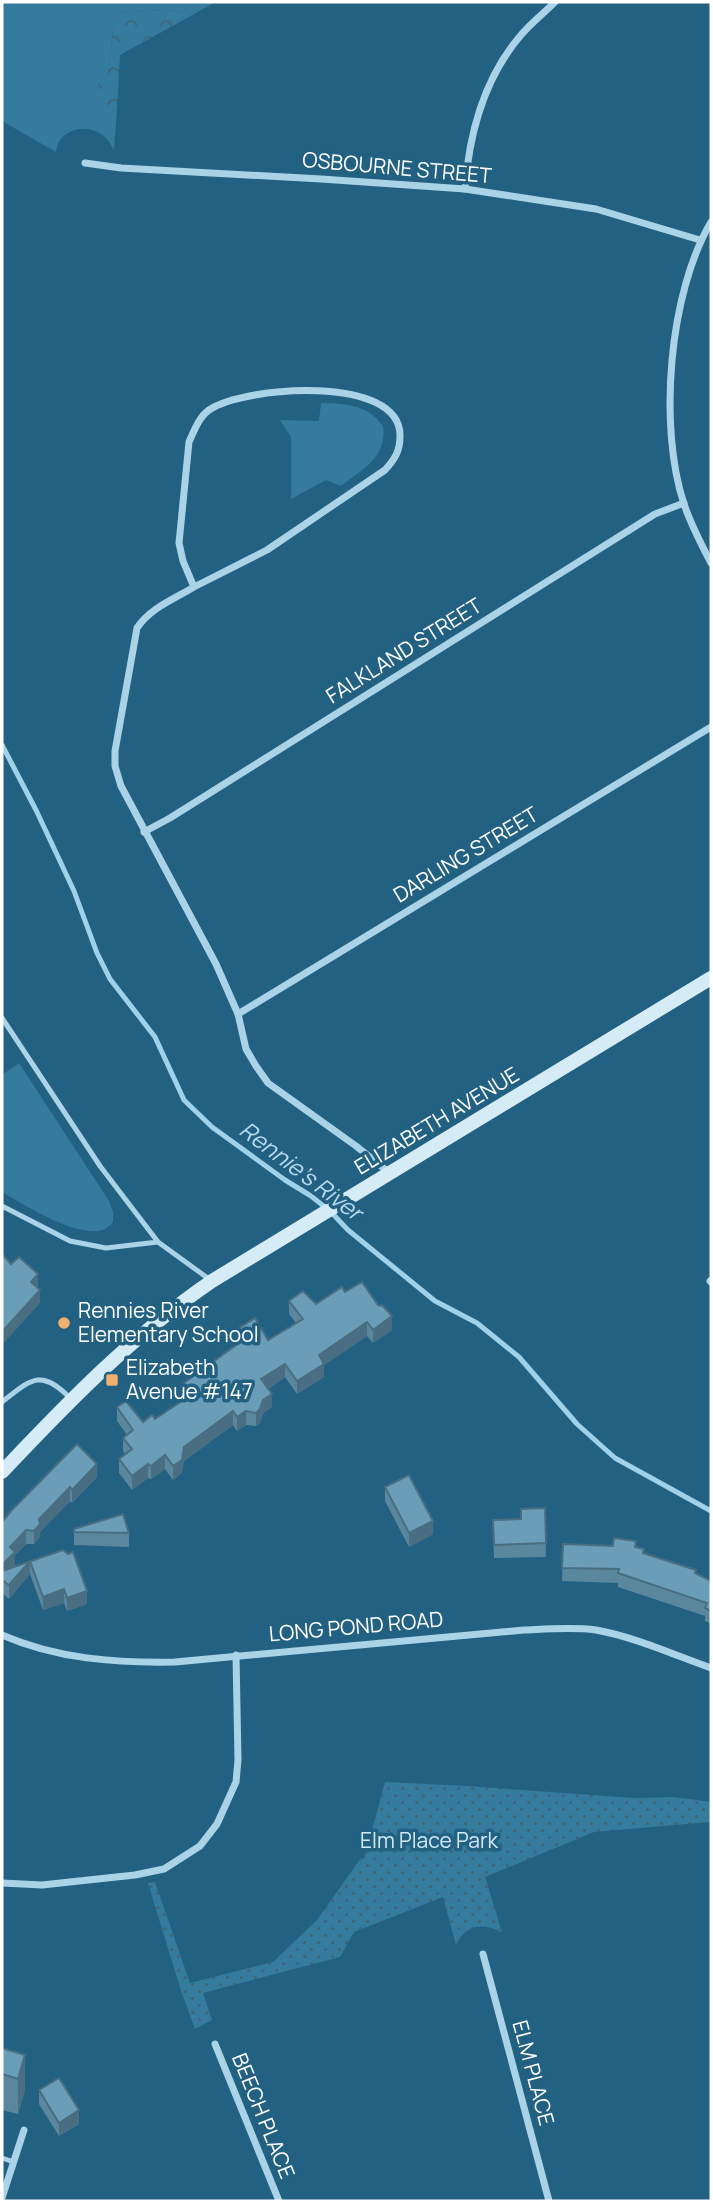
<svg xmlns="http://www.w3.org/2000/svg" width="713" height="2203" viewBox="0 0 713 2203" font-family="Manrope,sans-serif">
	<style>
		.grass { fill: #347b9e }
		.forest { fill: url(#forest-crowns) }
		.park { fill: url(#park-dots) }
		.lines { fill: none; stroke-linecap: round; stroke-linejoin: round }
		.stream { stroke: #9fd1e8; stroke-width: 5 }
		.service { stroke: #abd3e7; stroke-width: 5 }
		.minor { stroke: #abd3e7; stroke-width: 7 }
		.secondary { stroke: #d5ebf6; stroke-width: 14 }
		.wall { fill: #5a879e }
		.shaded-wall { fill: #4a6e81 }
		.building { fill: #699db8; stroke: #4a6e81; stroke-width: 2 }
		.poi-dot { fill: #f2b06e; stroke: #236182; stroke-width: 2.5 }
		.labels { text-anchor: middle; stroke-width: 7; stroke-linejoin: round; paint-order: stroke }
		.street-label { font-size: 21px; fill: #fff; stroke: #236182 }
		.poi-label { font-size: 21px; fill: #fff; stroke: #236182; text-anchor: start }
		.park-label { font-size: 21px; fill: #cfe9f6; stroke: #236182 }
		.water-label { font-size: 23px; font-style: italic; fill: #b7dcef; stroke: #236182 }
	</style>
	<defs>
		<pattern id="forest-crowns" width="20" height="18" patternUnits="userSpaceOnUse" patternTransform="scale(1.75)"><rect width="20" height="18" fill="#347b9e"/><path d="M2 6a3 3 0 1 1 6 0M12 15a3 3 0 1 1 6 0" fill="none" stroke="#406475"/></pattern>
		<pattern id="park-dots" width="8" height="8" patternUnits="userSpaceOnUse" patternTransform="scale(1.75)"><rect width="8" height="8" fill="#347b9e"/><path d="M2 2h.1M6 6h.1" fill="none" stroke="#406475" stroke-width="1.8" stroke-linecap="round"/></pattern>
	</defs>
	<rect width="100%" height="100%" fill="#236182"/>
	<g class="grass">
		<path d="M2,2H216L196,13L165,10L115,13L108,75L94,90L107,108H117L114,150C110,143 107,137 99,133C82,123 58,131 56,152L2,121Z"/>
		<path d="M321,403C346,404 367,404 383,426C388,456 362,470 341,486L326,480L291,499V437L280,420L319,421Z"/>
		<path d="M19,1063L109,1201L113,1212V1222C112,1223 106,1229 105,1229C81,1241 23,1204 2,1192V1075Z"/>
	</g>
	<path class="forest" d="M165,10L196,13L120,55L117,108H107L93,102L94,90L108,75L115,13Z"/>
	<path class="park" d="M385,1782L467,1786L634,1798L674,1797L711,1802V1826L710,1822L594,1832L485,1877L502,1932C482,1922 465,1925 456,1945L443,1897L354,1932L340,1957L203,1993L212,2020L195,2029L181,1991L148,1883L155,1882L190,1983L273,1962L317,1920L361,1858L364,1859Z"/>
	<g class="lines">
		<path class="stream" d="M2,745L36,810L74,891L97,953L110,979L155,1037L184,1100L212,1127L285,1180L311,1196L330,1211L348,1230L435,1301L477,1323L519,1357L577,1424L615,1458L711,1511"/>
		<g class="service">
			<path d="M2,1018L100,1166L158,1242L106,1248L70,1241L2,1206"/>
			<path d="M158,1242L209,1279"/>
			<path d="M2,1402C31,1379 41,1368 71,1399"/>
			<path d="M2,2158L14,2162"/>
		</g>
		<g class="minor">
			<path d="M85,163L121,168L321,179L465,189L596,209L700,240"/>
			<path d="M465,189C469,134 484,78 521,35C531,23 544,13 555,2"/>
			<path d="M711,222C669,293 658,426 684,504C691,525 701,544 711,563"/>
			<path d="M194,587L267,550L385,470C395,459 400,451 400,436C401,374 244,386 209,410C199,417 194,431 189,442L179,543L183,561L194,587C174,599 150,608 137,628L115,751V766L121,786L216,964L238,1014L246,1049L256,1066L268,1083L356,1146L391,1174"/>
			<path d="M144,832L170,818L655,514L684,503"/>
			<path d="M238,1014L711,727"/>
			<path d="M710,1281L711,1282"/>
			<path d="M2,1635C57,1659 115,1663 175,1662L524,1630C548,1629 573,1627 596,1630C635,1637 674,1655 711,1668"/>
			<path d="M2,1883L42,1885L135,1875L164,1869L200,1846L217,1824L236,1782L238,1760L236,1655"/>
			<path d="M483,1954L549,2201"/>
			<path d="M215,2044L279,2201"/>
			<path d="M2,2198L24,2130"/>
		</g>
		<path class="secondary" d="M2,1472C67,1403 133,1335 212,1281L711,978"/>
	</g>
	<g class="wall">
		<path d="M345,1292L392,1330L373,1343L367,1336L324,1365V1377L297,1394L285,1377L268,1389L272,1407L263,1413L260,1423L256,1426L246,1425L237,1431L233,1425L184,1461L182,1473L173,1480L165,1469L151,1479L148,1478L132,1490L119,1473V1459L125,1454L123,1451V1438L127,1435L117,1421V1407L143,1422L155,1419L185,1399L184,1397V1383L237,1345L236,1330L268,1340L296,1323L289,1314V1301L316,1304Z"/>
		<path d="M97,1477L72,1503L70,1501L40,1532V1537L34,1544H26L15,1555V1565L14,1566L63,1550L87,1604L67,1611L64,1603L43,1610L30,1574L9,1599L2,1593V1522L11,1511Z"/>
		<path d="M385,1487L433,1534L409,1547L385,1501Z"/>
		<path d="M545,1508L546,1557L494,1558L493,1520L521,1519Z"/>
		<path d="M74,1529L129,1533V1547L74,1545Z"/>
		<path d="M563,1544L636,1547L644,1553L696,1574L711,1581V1624L705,1621V1616L618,1587V1583L562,1581Z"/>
		<path d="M2,2048L25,2090L18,2114L2,2110Z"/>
		<path d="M39,2090L79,2124L59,2136L39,2104Z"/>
	</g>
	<g class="shaded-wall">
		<path d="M38,1274V1287L31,1282Z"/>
		<path d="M40,1290V1303L2,1345V1332Z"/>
		<path d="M392,1316V1330L373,1343V1330Z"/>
		<path d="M367,1322V1336L324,1365V1377L297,1394V1381L319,1355Z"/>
		<path d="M285,1364V1377L261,1393V1379Z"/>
		<path d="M272,1394V1407L263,1413L260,1423L256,1426V1413L263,1400Z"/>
		<path d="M233,1411V1425L184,1461L182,1473L173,1480V1466L184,1447Z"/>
		<path d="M246,1411V1425L237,1431V1417Z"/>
		<path d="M165,1455V1469L151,1479V1466Z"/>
		<path d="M97,1464V1477L72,1503V1490Z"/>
		<path d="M148,1464V1478L132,1490V1476Z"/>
		<path d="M70,1487V1501L40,1532V1537L34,1544V1531L39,1519Z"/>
		<path d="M433,1521V1534L409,1547V1533Z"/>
		<path d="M26,1530V1544L15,1555V1565L2,1579V1565L10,1547Z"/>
		<path d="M30,1561V1574L9,1599V1585Z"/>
		<path d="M64,1589V1603L43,1610V1597Z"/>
		<path d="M87,1591V1604L67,1611V1598Z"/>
		<path d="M25,2055V2090L18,2114V2079Z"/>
		<path d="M79,2110V2124L59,2136V2123Z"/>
	</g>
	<g class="building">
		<path d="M4,1256L11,1264L19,1257L38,1274L31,1282L40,1290L2,1332V1259Z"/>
		<path d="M362,1282L378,1305L383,1306L392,1316L373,1330L367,1322L319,1355L324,1364L297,1381L285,1364L261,1379L272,1394L263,1400L260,1409L256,1413L246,1411L237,1417L233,1411L184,1447L182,1460L173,1466L165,1455L151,1466L148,1464L132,1476L119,1459L132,1449L123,1438L133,1430L117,1407L126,1401L143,1422L152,1415L155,1419L191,1395L184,1383L243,1340L236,1330L255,1318L268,1340L303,1319L289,1301L303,1291L316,1304L342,1287L345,1292Z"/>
		<path d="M77,1444L97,1464L72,1490L70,1487L39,1519L40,1524L34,1531L26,1530L10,1547L15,1552L2,1565V1522L11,1511Z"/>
		<path d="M409,1475L433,1521L409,1533L385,1487Z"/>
		<path d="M545,1508L546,1543L494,1545L493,1520L521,1519V1509Z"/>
		<path d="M123,1514L129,1533L74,1532V1529Z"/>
		<path d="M614,1538L636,1541L635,1547L644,1549L643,1553L696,1570L695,1573L711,1581V1611L705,1608L707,1603L618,1573L619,1569L562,1568L563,1544L613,1546Z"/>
		<path d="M63,1550L68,1554L73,1552L87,1591L67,1598L64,1589L43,1597L30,1561L9,1585L2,1580V1571Z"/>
		<path d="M2,2048L25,2055L18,2079L2,2074Z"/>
		<path d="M59,2078L79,2110L59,2123L39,2090Z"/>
	</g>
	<g class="poi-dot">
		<circle cx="64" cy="1323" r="7"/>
		<rect x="105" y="1373" width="14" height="14" rx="3.5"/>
	</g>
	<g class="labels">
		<g class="street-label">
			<text transform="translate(397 168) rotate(5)" y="7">OSBOURNE STREET</text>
			<text transform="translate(404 651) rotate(-32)" y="7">FALKLAND STREET</text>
			<text transform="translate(466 855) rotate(-31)" y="7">DARLING STREET</text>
			<text transform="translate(437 1121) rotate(-31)" y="7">ELIZABETH AVENUE</text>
			<text transform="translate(356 1627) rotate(-5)" y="7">LONG POND ROAD</text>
			<text transform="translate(533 2073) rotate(75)" y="7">ELM PLACE</text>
			<text transform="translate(263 2116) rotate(68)" y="7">BEECH PLACE</text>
		</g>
		<g class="poi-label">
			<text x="78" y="1318">Rennies River<tspan x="78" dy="24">Elementary School</tspan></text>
			<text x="126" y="1375">Elizabeth<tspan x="126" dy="24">Avenue #147</tspan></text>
		</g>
		<g class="park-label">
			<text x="429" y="1848">Elm Place Park</text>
		</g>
		<g class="water-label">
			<text transform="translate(301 1171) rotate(37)" y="8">Rennie's River</text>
		</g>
	</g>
	<rect width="713" height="2203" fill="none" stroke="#ffffff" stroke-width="7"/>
</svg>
